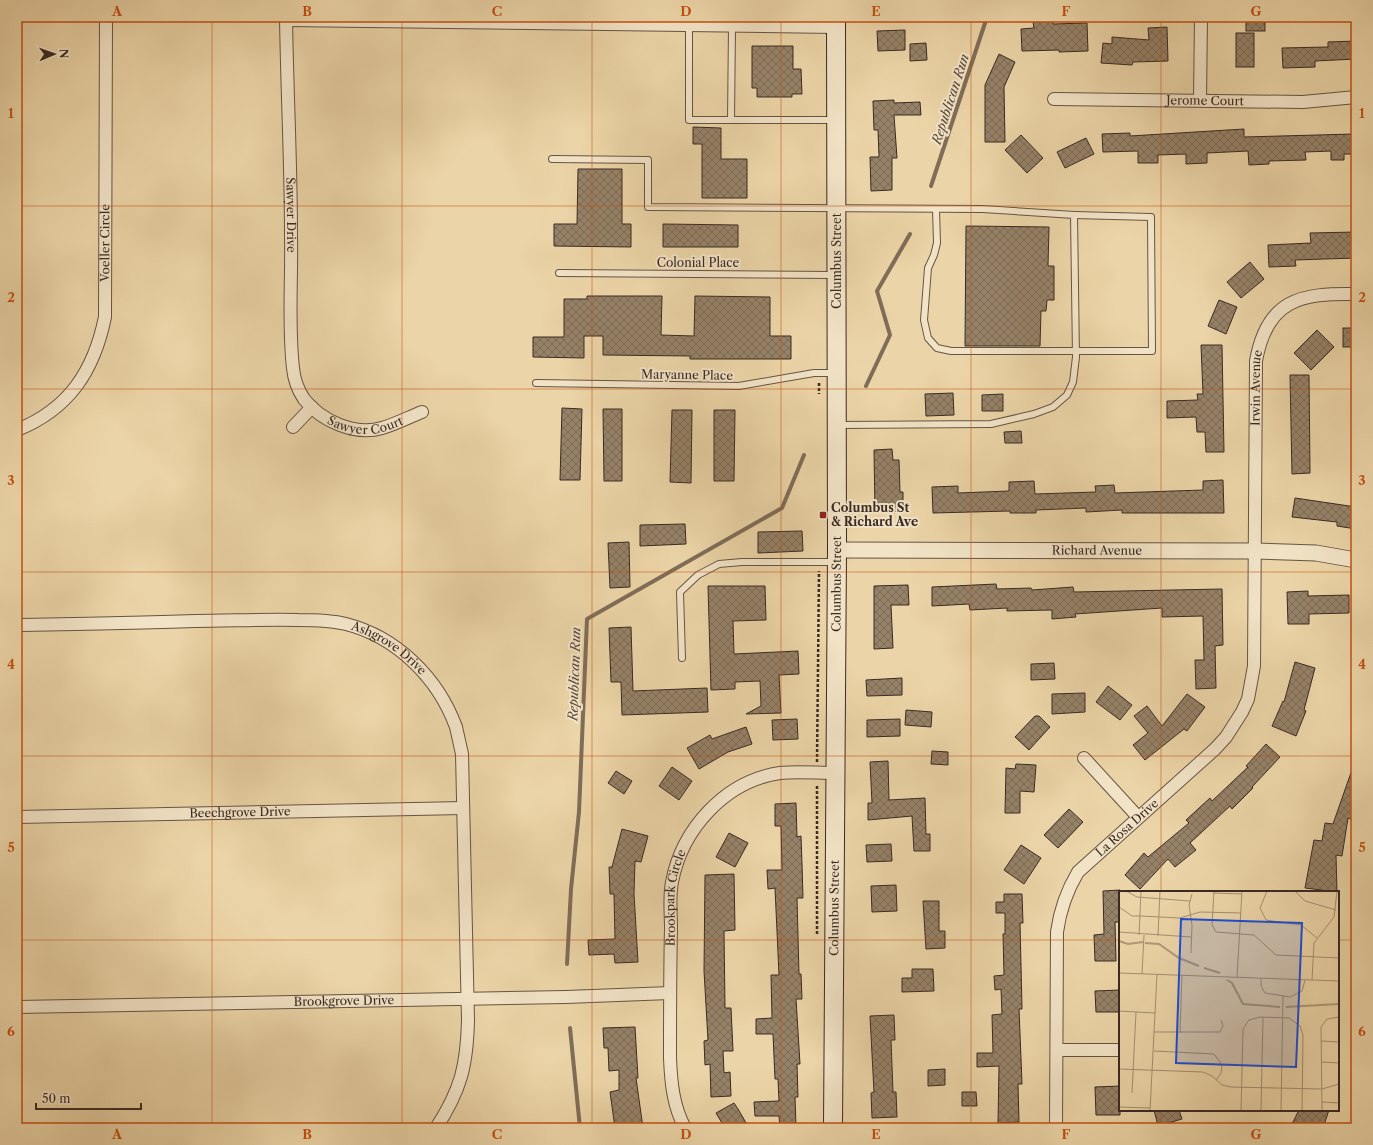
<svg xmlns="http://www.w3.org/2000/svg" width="1373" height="1145" viewBox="0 0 1373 1145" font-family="'Libre Caslon Text',serif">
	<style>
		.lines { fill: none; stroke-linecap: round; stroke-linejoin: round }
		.stream { stroke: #806d58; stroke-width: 4 }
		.building { fill: url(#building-cross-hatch); stroke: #3a2a24 }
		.service-casing { stroke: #665445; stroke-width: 8 }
		.minor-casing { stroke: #665445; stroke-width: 14 }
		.tertiary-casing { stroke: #665445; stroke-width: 17 }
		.secondary-casing { stroke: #3a2a24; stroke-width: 20 }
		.path { stroke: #3a2a24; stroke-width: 2.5; stroke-dasharray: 3 2; stroke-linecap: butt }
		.service { stroke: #f2e3c6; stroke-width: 6 }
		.minor { stroke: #f2e3c6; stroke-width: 12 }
		.tertiary { stroke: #f2e3c6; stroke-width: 15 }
		.secondary { stroke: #f2e3c6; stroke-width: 18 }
		.grid { fill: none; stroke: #c55011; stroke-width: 1; stroke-opacity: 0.55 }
		.poi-dot { fill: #8f2418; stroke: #f2e3c6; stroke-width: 1.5 }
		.labels { text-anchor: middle; stroke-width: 4; stroke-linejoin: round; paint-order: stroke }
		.street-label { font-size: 12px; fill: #3a2a24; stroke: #f2e3c6 }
		.poi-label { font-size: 12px; font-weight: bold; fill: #3a2a24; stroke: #f2e3c6; text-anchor: start }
		.water-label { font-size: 13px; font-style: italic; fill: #57463a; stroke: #f2e3c6 }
		.inset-river { fill: none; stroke: #af9a7a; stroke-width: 2 }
		.inset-road { fill: none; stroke: #a49073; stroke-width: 1 }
		.view { fill: #1d4ed8; fill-opacity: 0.15; stroke: #1d4ed8; stroke-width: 2 }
		.inset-edge { fill: none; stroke: #3a2a24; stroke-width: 2 }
		.neatline { fill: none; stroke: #c55011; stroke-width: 1.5 }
		.grid-label { font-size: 13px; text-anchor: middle; font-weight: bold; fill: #c55011 }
	</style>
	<defs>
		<pattern id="building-cross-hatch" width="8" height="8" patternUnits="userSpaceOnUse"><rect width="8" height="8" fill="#968268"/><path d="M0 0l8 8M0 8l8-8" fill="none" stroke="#7b6b55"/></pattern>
	</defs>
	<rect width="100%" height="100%" fill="#ebd4a7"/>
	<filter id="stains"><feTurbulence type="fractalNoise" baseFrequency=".005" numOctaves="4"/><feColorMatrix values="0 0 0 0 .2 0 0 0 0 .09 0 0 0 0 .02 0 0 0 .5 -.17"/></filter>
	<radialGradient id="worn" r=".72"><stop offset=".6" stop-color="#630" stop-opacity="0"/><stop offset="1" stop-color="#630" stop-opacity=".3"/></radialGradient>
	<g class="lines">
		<g class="stream">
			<path d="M931,186L987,17"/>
			<path d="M866,386L890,335L877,291L910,234"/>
			<path d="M567,964L571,889L579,812L587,619L782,508L804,455"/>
			<path d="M570,1028L580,1128"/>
		</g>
	</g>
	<g class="building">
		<rect x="1246" y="17" width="19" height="14"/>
		<path d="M1053,21V24L1087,23L1088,51L1059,52V50L1022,51L1021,29L1034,28L1033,22Z"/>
		<path d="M1167,27L1168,61L1133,62L1132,65L1101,63L1103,43L1112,44V37L1149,40L1148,28Z"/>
		<path d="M905,30V50L878,51L877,31Z"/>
		<rect x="1236" y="33" width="18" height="34"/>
		<path d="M1356,41V59L1315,61V67L1283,68L1282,48L1328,47V42Z"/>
		<path d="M926,43L927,60L910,61V44Z"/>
		<path d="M752,46H793V69H801L802,94H792V97H757V88H752Z"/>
		<path d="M999,54L1015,62L1004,87L1005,142H985V85Z"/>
		<path d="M894,100V103L920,102L921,115H894L897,158H892V190L871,191L870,157H879L878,130H874L873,101Z"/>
		<path d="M693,127L721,128V159H747V198H702V144H693Z"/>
		<path d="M1244,129V137L1354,134L1355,154H1344V160H1331V151L1305,152L1306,160L1269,161V164L1249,165L1248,151L1207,153V163L1186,164V154L1158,155V163H1138V151L1103,152L1102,134L1130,133V136Z"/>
		<path d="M1021,135L1043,158L1027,173L1005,150Z"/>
		<path d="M1086,138L1094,154L1065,168L1057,152Z"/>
		<path d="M578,169H622V224H631V247L554,246V224H577Z"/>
		<path d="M663,224L738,225V247H663Z"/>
		<path d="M966,226L1049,227L1048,266H1054V300H1047L1046,311H1041L1040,346H965Z"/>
		<path d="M1356,232V258L1295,260L1296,266L1269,267L1268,245L1311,243L1310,233Z"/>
		<path d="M1250,262L1264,279L1241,298L1227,282Z"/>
		<path d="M587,296H662L661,335L694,336L695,296L770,297V336H791V359H690V356L603,355V336H584V358L533,357V337H564V299H587Z"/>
		<path d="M1219,300L1237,307L1226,334L1208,326Z"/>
		<rect x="1343" y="328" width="13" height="19"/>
		<path d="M1317,330L1334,347L1311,370L1294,353Z"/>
		<path d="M1201,345H1222L1224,452H1206L1205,432H1197L1196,417L1167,418V401L1198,400L1197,394H1203Z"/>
		<path d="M1290,375H1309L1310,473L1292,474Z"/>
		<path d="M953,393L954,415L926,416L925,394Z"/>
		<path d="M1003,394V411H982V395Z"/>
		<path d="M562,408L582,409L580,480H560Z"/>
		<path d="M603,409H622V481H604Z"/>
		<path d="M672,410H692L691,483L670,482Z"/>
		<path d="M714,410H735L734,481H714Z"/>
		<path d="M1021,431L1022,443H1005L1004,432Z"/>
		<path d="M892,449L893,460H899L900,492H903V511L875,512L874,450Z"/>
		<path d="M1223,480L1224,513H1122V510L1086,512V508L1036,510V513H1010V511L933,513L932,487L958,486V493L1009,491V482L1034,481L1035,494L1096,492L1095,486L1114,485L1115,493L1203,490V481Z"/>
		<path d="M1295,498L1356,507V529L1337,526V522L1292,517Z"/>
		<path d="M685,524L686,544L640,546V525Z"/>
		<path d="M802,531L803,551L758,553V532Z"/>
		<path d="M629,542L630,587L610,588L608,543Z"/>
		<path d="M996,584L997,589L1031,588L1032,590L1073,587L1074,592L1222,589L1223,645L1215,646L1216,688L1196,689L1195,660H1204L1203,616L1162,617V608L1075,614L1076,617L1052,619V610L1007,611V608L970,610L969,604L932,606V587Z"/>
		<path d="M908,585L909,605H891L893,648L874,649V586Z"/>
		<path d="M708,586H765L766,620L733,621L734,654L798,651L799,674L779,675L781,713L746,714L761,706L760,681L735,682V689L711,690Z"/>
		<path d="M1308,591V596L1349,595V613L1309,614V624H1288L1287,592Z"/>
		<path d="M631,627L633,691L707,688L708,712L622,715L621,682H611L609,628Z"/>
		<path d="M1295,662L1315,668L1304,710L1306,711L1296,736L1272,726L1283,701L1284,702Z"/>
		<path d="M1054,663L1055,679L1031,680V664Z"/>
		<path d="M902,678V695L867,696L866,680Z"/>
		<path d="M1108,686L1132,705L1120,720L1096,702Z"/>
		<path d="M1085,693V712L1052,714V694Z"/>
		<path d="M1187,694L1205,707L1187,731L1184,729L1145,760L1133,745L1148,733L1134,716L1147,706L1162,726Z"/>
		<path d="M906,710L932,712L931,727L905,725Z"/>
		<path d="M1035,716H1039L1050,727L1029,750L1015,737Z"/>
		<path d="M797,719L798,739L773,740L772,720Z"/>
		<path d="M900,719V736L867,737V720Z"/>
		<path d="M746,727L752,744L728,752L699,769L687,748L710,735L712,739Z"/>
		<path d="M1266,744L1280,757L1252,787L1253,788L1232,809L1230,806L1190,843L1196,850L1175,867L1168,859L1140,889L1125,875L1144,853L1148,857L1189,823L1186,820L1210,798L1212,801L1248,767L1246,766Z"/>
		<path d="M932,751L948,752V765L931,764Z"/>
		<path d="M888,761L889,800L925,798L926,834H930V851H914L912,816L868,820V803H872L870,762Z"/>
		<path d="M1016,764L1036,765L1034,792L1020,791V813H1005L1006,768L1015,769Z"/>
		<path d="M1354,764H1356V821L1348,818L1342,856L1336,855L1337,892L1305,888L1314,840L1322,841L1325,823L1333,824Z"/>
		<path d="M672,767L692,781L679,800L659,786Z"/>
		<path d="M616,771L632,781L624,794L608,783Z"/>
		<path d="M796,803L797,837L801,836L802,864L803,898H797L799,974H801L802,999H796L800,1064H797L798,1097H795L796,1128H780L779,1116H755L754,1102L779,1101L778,1079H775L773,1034H756V1019L772,1018L771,975H779L775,888L768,889L767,870H782L781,826H775V804Z"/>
		<path d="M1069,809L1083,822L1058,848L1044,835Z"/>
		<path d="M622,829L648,836L641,862L635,861L634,894L638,962L615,963L614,954L589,955L588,940L615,939L614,894H610L609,867H612Z"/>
		<path d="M729,833L748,843L735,867L716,857Z"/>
		<path d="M891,844L892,861L867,862L866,845Z"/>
		<path d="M1021,845L1041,858L1024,884L1004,870Z"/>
		<path d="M734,874L735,930L724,931L725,1008H731L733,1051H723L724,1073L730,1072L731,1096L711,1097L710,1064L705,1065L704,1041L708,1040L704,971L705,875Z"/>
		<path d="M896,885L897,911L872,912L871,886Z"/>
		<path d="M1120,890V922H1115L1116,961H1095L1094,935L1104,934L1103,891Z"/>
		<path d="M1004,894H1022L1023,923H1020L1022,1009H1019L1022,1084H1018L1019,1122L998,1123L999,1066L977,1067V1053H993L992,1015L1002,1014L1001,989L995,990L994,976L1004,975L1003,934H1005V913H996V902H1004Z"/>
		<path d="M923,901H939V931H945V948L926,949Z"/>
		<path d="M912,969H933L934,991L902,992V978H912Z"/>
		<path d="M1120,990V1012H1096L1095,991Z"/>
		<path d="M894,1015L895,1040H891L893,1092H896L897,1117L872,1118L871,1093L874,1092L870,1016Z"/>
		<path d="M635,1027L638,1078H636L643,1128H615L610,1092L619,1090V1070L609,1071L608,1048H604L603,1028Z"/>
		<path d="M945,1069V1085L928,1086V1070Z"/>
		<path d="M1120,1086V1115H1096L1095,1087Z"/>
		<path d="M962,1092H976L977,1106H962Z"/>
		<path d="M734,1103L738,1109L749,1128H725L716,1113Z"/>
		<path d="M1154,1110H1179L1182,1119L1158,1126Z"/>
		<path d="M1299,1110H1329L1323,1128H1290Z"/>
	</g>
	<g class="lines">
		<g class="service-casing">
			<g id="service">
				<path d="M689,25V120H834"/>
				<path d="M719,25V17"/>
				<path d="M731,120L732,26"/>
				<path d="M552,159L648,160V207L983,209L1074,215L1076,357L1073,382L1067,395L1053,407L1034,414L991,424L839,425"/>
				<path d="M936,209L937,243L934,255L928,268L924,320L928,338L937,348L951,351H1152L1151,217L1074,215"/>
				<path d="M559,273L835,275"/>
				<path d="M536,383L739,386L814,373H835"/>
				<path d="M682,658L680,592L698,575L719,564L742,562H835"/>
			</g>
		</g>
		<g class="minor-casing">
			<g id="minor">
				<path id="s1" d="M286,17C287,90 291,162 291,235C292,279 288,324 293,368C294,379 298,390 304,399C321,421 355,436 382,428C396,424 409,417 422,412"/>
				<path d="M286,20L836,27"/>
				<path id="s2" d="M1054,99L1303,102L1356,97"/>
				<path d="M1200,100L1201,17"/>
				<path d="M293,427L312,407"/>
				<path id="s3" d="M17,430C69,409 94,371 105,317L106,17"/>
				<path id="s4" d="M17,625C76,624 136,623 195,621C229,621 263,619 298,620C314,620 330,620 346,624C397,637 438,678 456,727C458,736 460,745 462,754L468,1020C467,1065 461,1090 436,1128"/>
				<path d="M1084,758L1138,817"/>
				<path id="s5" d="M17,817L463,808"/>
				<path id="s6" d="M17,1007L566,997L670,993"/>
				<path d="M1057,1050H1120"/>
				<path id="s7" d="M685,1128C673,1106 671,1082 670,1058C670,1014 670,971 671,928C671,913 669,897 672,882C682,829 725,781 780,773C798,771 817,773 835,773"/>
				<path id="s8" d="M1056,1128L1057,932C1060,910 1066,892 1078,872L1215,749L1226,737L1242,712L1248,699L1254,666L1256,361C1267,299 1301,293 1356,294"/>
			</g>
		</g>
		<g class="tertiary-casing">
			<g id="tertiary">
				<path id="s9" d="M837,550L1255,551L1316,553L1356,560"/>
			</g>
		</g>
		<g class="secondary-casing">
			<g id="secondary">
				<path id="s10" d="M833,1128L837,550L836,17"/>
			</g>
		</g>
		<g class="path">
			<path d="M819,383V394"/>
			<path d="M817,762L819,571"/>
			<path d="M817,934V785"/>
		</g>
		<use href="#service" class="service"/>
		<use href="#minor" class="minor"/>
		<use href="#tertiary" class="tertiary"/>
		<use href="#secondary" class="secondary"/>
	</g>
	<path class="grid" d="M212,17V1128M402,17V1128M592,17V1128M781,17V1128M971,17V1128M1161,17V892M17,206H1356M17,389H1356M17,572H1356M17,756H1356M17,940H1120M1338,940H1356M1161,1110V1128"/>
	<rect class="poi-dot" x="819" y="511" width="8" height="8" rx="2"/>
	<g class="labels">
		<g class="street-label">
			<text dy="4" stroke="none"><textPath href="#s2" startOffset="151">Jerome Court</textPath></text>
			<text dy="4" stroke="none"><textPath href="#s1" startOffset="198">Sawyer Drive</textPath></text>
			<text dy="4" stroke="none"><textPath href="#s3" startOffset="224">Voeller Circle</textPath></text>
			<text transform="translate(837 261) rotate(-90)" y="4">Columbus Street</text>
			<text x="698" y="267">Colonial Place</text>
			<text transform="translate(687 375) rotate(1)" y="4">Maryanne Place</text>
			<text dy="4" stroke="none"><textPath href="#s8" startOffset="816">Irwin Avenue</textPath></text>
			<text dy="4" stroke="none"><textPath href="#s1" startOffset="455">Sawyer Court</textPath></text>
			<text dy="4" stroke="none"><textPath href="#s9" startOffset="260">Richard Avenue</textPath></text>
			<text dy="4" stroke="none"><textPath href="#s10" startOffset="544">Columbus Street</textPath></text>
			<text dy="4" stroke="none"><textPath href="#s4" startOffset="379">Ashgrove Drive</textPath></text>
			<text dy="4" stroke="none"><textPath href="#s5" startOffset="223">Beechgrove Drive</textPath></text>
			<text dy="4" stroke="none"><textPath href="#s8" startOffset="326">La Rosa Drive</textPath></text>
			<text dy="4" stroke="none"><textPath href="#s7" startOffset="233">Brookpark Circle</textPath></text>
			<text dy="4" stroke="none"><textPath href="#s10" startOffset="220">Columbus Street</textPath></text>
			<text dy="4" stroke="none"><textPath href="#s6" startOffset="327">Brookgrove Drive</textPath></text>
		</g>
		<g class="poi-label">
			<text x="831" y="512">Columbus St<tspan x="831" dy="14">&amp; Richard Ave</tspan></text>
		</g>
		<g class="water-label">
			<text transform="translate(950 99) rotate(-72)" y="5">Republican Run</text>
			<text transform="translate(574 674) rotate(-88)" y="5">Republican Run</text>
		</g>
	</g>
	<g transform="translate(1119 891)">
		<rect width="220" height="220" fill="#ebd4a7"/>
		<path class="inset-river" d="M0,50L9,53L24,51M26,52L40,53L60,67L80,75M85,77L101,82M108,89L113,92L124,113L161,116M167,116L220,113"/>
		<path class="inset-road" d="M7,0L18,6L71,10M95,0L93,34L97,41L135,44L157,64L220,67M148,0L141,17L147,29L182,34L198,47M176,0L186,10L217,19M94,2L123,3M0,16L13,25H21L61,27L81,21L122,22M0,41L72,46M20,44L22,0M39,45L41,0M72,62L73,34L70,14L73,3M0,82L220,90M23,83L25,44M118,86L123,0M142,88V95L146,102L171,106L183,100L186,89M193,89L195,52L215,26L218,0M0,120L36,122M35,141H101M101,141L104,135L102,129M61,142L63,84M202,150L220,151M35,160L95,163L103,174L102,182L97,189M202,171L220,172M0,178L84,181L93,185L103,194L112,196L203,198L220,193M13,202L17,121M203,211L220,212M0,216L31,217M31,220L38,83M122,220L124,138L130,129L141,126L170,127L181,135L184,144L183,220M142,220L144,126M162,220L164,105M203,220L202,136L208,128L220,126"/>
		<path class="view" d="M62,28L183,32L177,176L57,172Z"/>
		<rect width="220" height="220" class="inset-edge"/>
	</g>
	<rect width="1373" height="1145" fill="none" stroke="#ebd4a7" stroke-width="44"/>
	<g transform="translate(54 54) rotate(88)" stroke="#f2e3c6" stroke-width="3" paint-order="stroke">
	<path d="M0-3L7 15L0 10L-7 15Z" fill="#3a2a24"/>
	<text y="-6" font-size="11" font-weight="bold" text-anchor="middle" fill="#3a2a24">N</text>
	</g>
	<path d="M36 1103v6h105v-6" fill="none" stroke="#3a2a24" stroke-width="2"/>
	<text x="42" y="1103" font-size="12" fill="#3a2a24" stroke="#f2e3c6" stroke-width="3" paint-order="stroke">50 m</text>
	<rect x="22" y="22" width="1329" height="1101" class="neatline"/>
	<g class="grid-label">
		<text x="117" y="16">A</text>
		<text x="307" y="16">B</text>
		<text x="497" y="16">C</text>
		<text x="686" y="16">D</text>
		<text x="876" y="16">E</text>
		<text x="1066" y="16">F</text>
		<text x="1256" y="16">G</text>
		<text x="11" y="118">1</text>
		<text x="1362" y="118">1</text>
		<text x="11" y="302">2</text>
		<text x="1362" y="302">2</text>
		<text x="11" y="485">3</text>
		<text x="1362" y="485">3</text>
		<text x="11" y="669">4</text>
		<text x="1362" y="669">4</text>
		<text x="11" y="852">5</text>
		<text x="1362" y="852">5</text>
		<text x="11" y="1036">6</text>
		<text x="1362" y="1036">6</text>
		<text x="117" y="1139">A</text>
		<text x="307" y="1139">B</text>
		<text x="497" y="1139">C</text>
		<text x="686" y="1139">D</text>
		<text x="876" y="1139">E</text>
		<text x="1066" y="1139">F</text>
		<text x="1256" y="1139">G</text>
	</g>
	<rect width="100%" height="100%" filter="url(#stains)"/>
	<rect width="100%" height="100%" fill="url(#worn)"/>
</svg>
